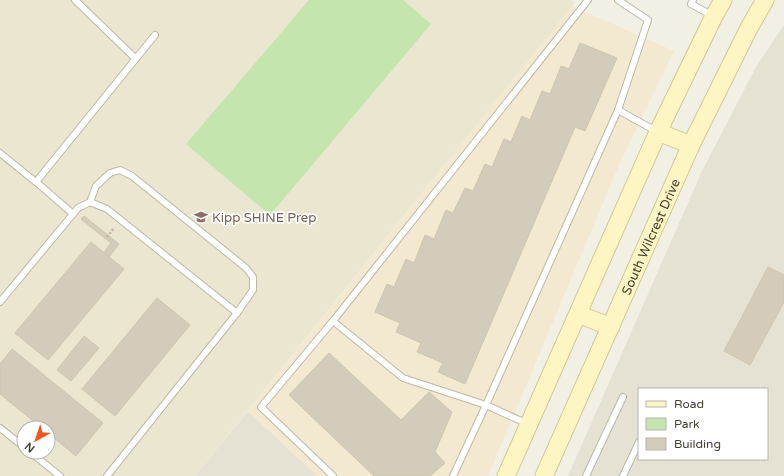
<svg xmlns="http://www.w3.org/2000/svg" width="784" height="476" viewBox="0 0 784 476" font-family="'Varela Round',sans-serif">
	<style>
		.residential { fill: #e5e2d3; fill-rule: evenodd }
		.commercial { fill: #f3e9d0 }
		.education { fill: #eae6cf; fill-rule: evenodd }
		.green { fill: #c5e5ae }
		.building { fill: #d3ccba; stroke: #cdc5ae }
		.lines { fill: none; stroke-linecap: round; stroke-linejoin: round }
		.service-casing { stroke: #bdb8a7; stroke-width: 8 }
		.secondary-casing { stroke: #d0c896; stroke-width: 19 }
		.path { stroke: #beb699; stroke-width: 2.5; stroke-dasharray: 2 2; stroke-linecap: butt }
		.service { stroke: #fff; stroke-width: 6 }
		.secondary { stroke: #fdf6c3; stroke-width: 17 }
		.labels { text-anchor: middle; stroke-width: 3.5; stroke-linejoin: round; paint-order: stroke }
		.education-label { font-size: 13px; fill: #785e54; stroke: #fff; text-anchor: start }
		.street-label { font-size: 13px; fill: #444034; stroke: #fff }
	</style>
	<rect width="100%" height="100%" fill="#f2efe4"/>
	<g class="residential">
		<path d="M784,25V476H568L702,171L756,67ZM639,389H767V459H639Z"/>
		<path d="M248,411L318,476H195Z"/>
	</g>
	<path class="commercial" d="M572,6L674,51L619,165L488,476H317L248,411Z"/>
	<path class="education" d="M0,0H571L574,2L572,6L195,476H0ZM24,428H48V452H24Z"/>
	<path class="green" d="M309,0H403L431,24L270,215L186,144Z"/>
	<g class="building">
		<path d="M580,43L617,58L585,131L575,127L465,384L438,372L443,363L417,352L421,343L396,332L400,323L375,312L387,284L394,287L406,259L414,263L425,235L434,239L446,210L453,213L465,188L473,191L485,164L492,167L504,139L511,142L522,116L530,120L542,91L550,94L561,66L569,69Z"/>
		<path d="M84,216L119,244L109,257L104,252L111,243L81,219Z"/>
		<path d="M91,242L124,269L48,360L15,333Z"/>
		<path d="M768,267L784,275V302L750,365L724,351Z"/>
		<path d="M157,298L190,325L115,416L82,389Z"/>
		<path d="M84,336L99,348L71,381L57,370Z"/>
		<path d="M12,349L103,423L76,456L48,433V428H42L0,394V364Z"/>
		<path d="M329,353L401,420L429,392L452,412L435,452L445,463L431,475V476H374L289,395Z"/>
	</g>
	<g class="lines">
		<g class="service-casing">
			<g id="service">
				<path d="M75,0L136,59"/>
				<path d="M693,0L691,4L713,16"/>
				<path d="M618,110L656,131"/>
				<path d="M0,153L42,187L73,214L0,302"/>
				<path d="M36,182L155,35"/>
				<path d="M90,202L107,209L237,313"/>
				<path d="M73,214L78,208L90,202L96,186L110,173L120,170L132,176L246,268L253,277V290L237,313L107,476"/>
				<path d="M333,321L403,378L486,405L528,424"/>
				<path d="M0,428L24,447"/>
				<path d="M30,452L60,476"/>
				<path d="M333,476L261,407L333,321L588,0"/>
				<path d="M453,476L486,405L618,110L648,20L618,0"/>
				<path d="M586,476L623,397"/>
				<path d="M623,476L639,442"/>
			</g>
		</g>
		<g class="secondary-casing">
			<g id="secondary">
				<path d="M658,132L691,145"/>
				<path d="M578,314L611,327"/>
				<path d="M506,476L658,132L714,16L723,0"/>
				<path id="s1" d="M544,476L691,145L749,28L765,0"/>
			</g>
		</g>
		<path class="path" d="M107,237L114,228"/>
		<use href="#service" class="service"/>
		<use href="#secondary" class="secondary"/>
	</g>
	<defs>
		<g id="school-bare" transform="scale(1.08)"><path d="M0-5L7-2L0 1L-7-2ZM-4 1L0 2.5L4 1V4Q0 6-4 4Z" fill="#8d6e63" stroke="#fff" stroke-width="2.5" paint-order="stroke"/></g>
	</defs>
	<g fill-rule="evenodd">
		<use href="#school-bare" x="201" y="217"/>
	</g>
	<g class="labels">
		<g class="education-label">
			<text x="212" y="222">Kipp SHINE Prep</text>
		</g>
		<g class="street-label">
			<text dy="5" stroke="none"><textPath href="#s1" startOffset="262">South Wilcrest Drive</textPath></text>
		</g>
	</g>
	<rect x="638" y="388" width="130" height="72" fill="#ffffff" stroke="#b4b3ae"/>
	<rect x="646" y="401" width="20" height="6" fill="#fdf6c3" stroke="#b4b3ae"/>
	<text x="674" y="408" font-size="12" fill="#444034">Road</text>
	<rect x="646" y="418" width="20" height="12" fill="#c5e5ae" stroke="#b4b3ae"/>
	<text x="674" y="428" font-size="12" fill="#444034">Park</text>
	<rect x="646" y="438" width="20" height="12" fill="#d3ccba" stroke="#b4b3ae"/>
	<text x="674" y="448" font-size="12" fill="#444034">Building</text>
	<g transform="translate(36 440) rotate(220)"><circle r="19" fill="#ffffff" stroke="#b4b3ae"/>
	<path d="M0-3L7 15L0 10L-7 15Z" fill="#f3561a"/>
	<text y="-6" font-size="11" font-weight="bold" text-anchor="middle" fill="#444034">N</text>
	</g>
</svg>
